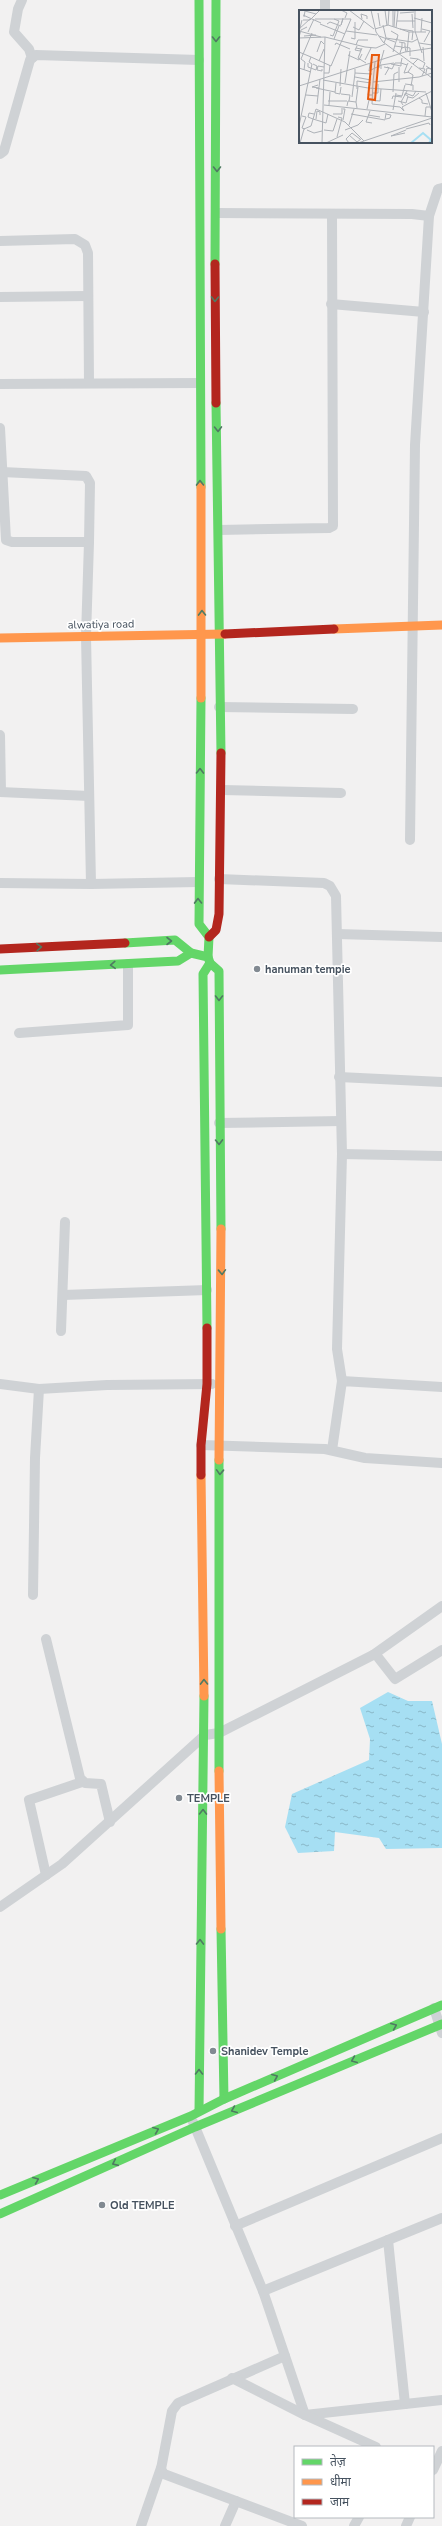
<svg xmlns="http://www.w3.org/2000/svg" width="442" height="2526" viewBox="0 0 442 2526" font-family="'Nunito Sans','Noto Sans Devanagari',sans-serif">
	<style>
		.water { fill: url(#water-ripples) }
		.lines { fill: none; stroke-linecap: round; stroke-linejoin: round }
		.street { stroke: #cfd2d5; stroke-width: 10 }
		.fast { stroke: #63d668; stroke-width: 9 }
		.slow { stroke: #ff974d; stroke-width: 9 }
		.jam { stroke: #b3261e; stroke-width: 9 }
		.oneway { stroke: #4f7a62 }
		.poi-dot { fill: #828a92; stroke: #fff; stroke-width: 1.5 }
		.labels { text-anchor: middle; stroke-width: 3.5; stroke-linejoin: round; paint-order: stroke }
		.street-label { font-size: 11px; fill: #46525f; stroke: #fff }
		.poi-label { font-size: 11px; font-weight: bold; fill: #46525f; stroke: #fff; text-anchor: start }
		.inset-river { fill: none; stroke: #a6dff3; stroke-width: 2 }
		.inset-road { fill: none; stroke: #adb1b7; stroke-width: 1 }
		.view { fill: #e8590c; fill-opacity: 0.15; stroke: #e8590c; stroke-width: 2 }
		.inset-edge { fill: none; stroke: #46525f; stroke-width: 2 }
	</style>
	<defs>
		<pattern id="water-ripples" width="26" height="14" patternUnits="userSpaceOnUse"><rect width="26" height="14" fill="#a6dff3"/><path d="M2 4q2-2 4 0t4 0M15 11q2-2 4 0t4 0" fill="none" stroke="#89b7c8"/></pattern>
	</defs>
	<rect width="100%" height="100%" fill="#f2f1f1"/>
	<path class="water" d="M388,1692L408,1701H432L442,1744V1848L386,1849L379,1838L335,1832L334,1851L298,1853L285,1827L292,1794L369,1760L370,1739L360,1708Z"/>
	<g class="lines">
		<g class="street">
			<path d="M22,0L18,9L14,32L29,49L32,58"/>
			<path d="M325,0V11"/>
			<path d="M0,154L4,151L30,60L36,55L199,60"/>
			<path d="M217,213L412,214L429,216L415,445L410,840"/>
			<path d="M429,216L438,189L442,188"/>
			<path d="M0,241L75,239L85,245L88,253L89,382"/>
			<path d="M0,297L88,296"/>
			<path d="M331,304L424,312"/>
			<path d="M0,384L199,383"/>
			<path d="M0,428L6,540L12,542H89L86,636L91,884"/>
			<path d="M2,472L86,476L90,483L89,542"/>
			<path d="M219,530L329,528L333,526L332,214"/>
			<path d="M219,707L353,709"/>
			<path d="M0,735L1,792"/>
			<path d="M222,790L341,793"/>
			<path d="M0,792L89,796"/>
			<path d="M219,879L324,883L330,886L336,896L342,1154L337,1349L342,1381"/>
			<path d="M0,883L91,884L198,882"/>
			<path d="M337,934L442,937"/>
			<path d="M19,1033L128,1025V964"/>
			<path d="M339,1077L442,1082"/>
			<path d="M219,1123L341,1121"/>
			<path d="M342,1154L442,1156"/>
			<path d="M63,1295L207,1290"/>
			<path d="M61,1331L65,1222"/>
			<path d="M0,1384L39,1389L107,1385L212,1384"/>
			<path d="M201,1445L325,1449L365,1458L442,1463"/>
			<path d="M332,1450L342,1381L442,1387"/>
			<path d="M33,1595L35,1458L39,1389"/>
			<path d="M46,1639L80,1778L85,1783L101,1784L110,1822"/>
			<path d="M373,1655L442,1606"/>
			<path d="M46,1875L29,1800L82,1782"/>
			<path d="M0,1907L62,1864L205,1735L219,1733L373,1655L377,1656L395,1679L442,1650"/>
			<path d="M434,2008L442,2033"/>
			<path d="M193,2122L263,2291L305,2415L442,2400"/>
			<path d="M235,2226L442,2138"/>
			<path d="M388,2240L405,2404"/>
			<path d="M263,2291L442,2218"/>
			<path d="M285,2356L178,2403L172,2411L161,2469L164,2474L302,2526"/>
			<path d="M232,2378L305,2415L376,2447"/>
			<path d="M433,2470L442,2451"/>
			<path d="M141,2526L161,2468"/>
			<path d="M225,2526L236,2501"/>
			<path d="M354,2526L359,2517"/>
			<path d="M406,2526L410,2517"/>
		</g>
		<g class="fast">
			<path d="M199,0L201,487"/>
			<path d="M215,264L216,0"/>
			<path d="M216,403L221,753"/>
			<path d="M201,698L199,924L209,937L208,957"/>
			<path d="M125,943L175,940L191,953L208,957L210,963L219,971L221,1229"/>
			<path d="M0,970L178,961L191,953"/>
			<path d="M207,1328L203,974L210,963"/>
			<path d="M219,1771V1460"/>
			<path d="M221,1929L224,2099"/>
			<path d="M199,2111L204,1696"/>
			<path d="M0,2195L191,2116L224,2099L442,2005"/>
			<path d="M0,2214L195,2127L442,2024"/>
		</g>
		<g class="slow">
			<path d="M334,629L442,625"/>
			<path d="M0,638L225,634"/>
			<path d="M201,698V487"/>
			<path d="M219,1460L221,1229"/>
			<path d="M201,1475L204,1696"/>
			<path d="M219,1771L221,1929"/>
		</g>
		<g class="jam">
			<path d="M215,264L216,403"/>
			<path d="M225,634L334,629"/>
			<path d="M209,937L216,930L219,914L221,753"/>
			<path d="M0,949L125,943"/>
			<path d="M201,1475V1445L207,1384V1328"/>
		</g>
	</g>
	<defs><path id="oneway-chevron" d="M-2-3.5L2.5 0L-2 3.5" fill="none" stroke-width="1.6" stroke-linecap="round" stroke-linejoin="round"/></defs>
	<g class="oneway">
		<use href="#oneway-chevron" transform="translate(216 39) rotate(90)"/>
		<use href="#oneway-chevron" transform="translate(217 169) rotate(90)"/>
		<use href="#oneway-chevron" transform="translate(215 299) rotate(91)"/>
		<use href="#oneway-chevron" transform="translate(218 429) rotate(89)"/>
		<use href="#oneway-chevron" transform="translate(200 483) rotate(-91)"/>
		<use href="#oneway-chevron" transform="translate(202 613) rotate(-91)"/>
		<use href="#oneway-chevron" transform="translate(200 771) rotate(-89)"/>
		<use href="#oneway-chevron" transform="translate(198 901) rotate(-91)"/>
		<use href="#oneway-chevron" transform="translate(169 941)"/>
		<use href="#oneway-chevron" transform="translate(39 947) rotate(-4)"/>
		<use href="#oneway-chevron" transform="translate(113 965) rotate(177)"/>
		<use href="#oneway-chevron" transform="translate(219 998) rotate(90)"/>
		<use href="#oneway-chevron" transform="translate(219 1142) rotate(89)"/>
		<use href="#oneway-chevron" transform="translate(222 1272) rotate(88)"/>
		<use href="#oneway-chevron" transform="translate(220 1472) rotate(92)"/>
		<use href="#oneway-chevron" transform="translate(204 1682) rotate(-91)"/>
		<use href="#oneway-chevron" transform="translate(203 1812) rotate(-89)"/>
		<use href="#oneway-chevron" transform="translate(200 1942) rotate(-89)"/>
		<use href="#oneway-chevron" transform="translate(394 2026) rotate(-23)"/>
		<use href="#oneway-chevron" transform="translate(354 2060) rotate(157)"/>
		<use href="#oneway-chevron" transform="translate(199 2072) rotate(-90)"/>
		<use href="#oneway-chevron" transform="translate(275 2077) rotate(-23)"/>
		<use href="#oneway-chevron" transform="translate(234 2110) rotate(157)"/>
		<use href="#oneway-chevron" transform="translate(156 2130) rotate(-22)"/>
		<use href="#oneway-chevron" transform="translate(115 2163) rotate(156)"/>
		<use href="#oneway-chevron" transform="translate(36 2180) rotate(-22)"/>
	</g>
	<g class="poi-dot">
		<circle cx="257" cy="969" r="4"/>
		<circle cx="179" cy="1798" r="4"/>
		<circle cx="213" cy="2051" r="4"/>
		<circle cx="102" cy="2205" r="4"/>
	</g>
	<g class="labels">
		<g class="street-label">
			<text transform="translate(101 624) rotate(-1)" y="4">alwatiya road</text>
		</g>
		<g class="poi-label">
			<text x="265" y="973">hanuman tempie</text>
			<text x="187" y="1802">TEMPLE</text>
			<text x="221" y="2055">Shanidev Temple</text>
			<text x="110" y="2209">Old TEMPLE</text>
		</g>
	</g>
	<g transform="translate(299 10)">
		<rect width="133" height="133" fill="#f2f1f1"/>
		<path class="inset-river" d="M112,133L124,123L132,130L130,133"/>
		<path class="inset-road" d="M42,0L48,3L46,8M50,0L75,19M72,0L77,22L84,32L133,68M86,0L88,16M95,0L99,1L97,18M116,0V21L123,43M79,3L81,16M101,3L115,2M113,4L114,18M4,5L22,13M5,7L6,1L17,4M115,8L133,13M16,9H52M44,9L42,15L44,8M63,9L62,4L68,6V9M4,10H11L21,0M98,11H116M21,14L46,24M28,14L31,12L42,16M84,15L87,28L85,33M89,15L90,0M94,16V1M54,17L60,20L65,11M95,17L96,0M0,19L11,9M76,19L89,15L110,22H127M101,19L114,21L113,30M123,19L131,21L125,32M0,21L22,27M47,21L78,25M92,21L99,25L98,29M0,22L3,10M9,22L15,9M122,22L123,8M31,25L34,26L40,11L35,9M5,26L17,25M80,26L96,32M0,27L2,20L8,17M26,27L66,37L77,38L86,34M0,28L26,27L23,133M52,28L56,29V12M87,28L113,32L119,29M35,29L40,16M100,32L106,33V37L103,38V32M120,33L133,35M36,35L37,33L51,39M57,35L59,30H69M96,36L103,37L101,43M124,37L125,51M57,38L62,39L61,41L56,40L58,36M63,38L59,48L67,53M0,42L12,47L10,52L13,54L0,116M18,42L22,31L25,34M94,42L98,28M107,42L106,37L111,38V46M108,42L110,22M49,45L60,50L63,44M12,47L32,56L52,9M103,48L102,53L108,55L109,53M111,48L119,49L114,54M119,49L126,53L124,58M66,50L72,38M20,51L25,39M9,53V57L17,60L18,56L14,54M71,54L70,61L82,55V59M92,54L102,56V53M82,55L95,53M108,55L105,63L110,62M127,56L132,59L128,58L127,63M85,57L90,58L86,65M88,57L93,59L96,53H102M0,58L12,62M80,58L85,40M120,58L126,59L123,66M23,59V61L18,60L19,56L25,57M56,59V63L73,64M5,60L6,52L2,49L13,23M25,63H30L31,55M56,67L72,70M24,70L69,78L127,82M74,72L73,94L101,97L105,101L103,97L133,81M74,72L120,67L133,63M74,72L76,52M100,72V57M37,73L36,83L41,84L42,77M46,73L51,41M71,74L69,85H73M106,74L114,75V80M19,75L13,77L20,78M0,76L106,42L133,38M41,76L42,59M112,76L114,65L109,62L113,56M17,78L36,82M58,79V71L72,73M94,82L95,64L99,62M74,83H79V74M106,83L114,86L117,81M127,83L133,102M42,84L51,85L50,91M7,85L19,86M97,85L103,86L106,75M53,87L56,63M109,87L114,88L120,83M120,88L123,90V93L129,94M93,89L94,86L103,87M29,91H48M99,91L107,93L109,86L105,84M57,92L59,77M18,94L21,69M25,95L133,107M30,95L31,82M104,95L102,92L108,81M48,96L49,91L57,92L58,98M42,99H46L44,110M68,99L70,90L81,91L82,79M94,100L97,83M71,101L67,112L73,113M34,104H43V100M52,104L86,110L87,103M69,105L81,107M3,106L7,107L3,118L6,119M126,106L127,97H131M14,109L27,113L29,104M14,109L9,107L10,103L15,104M17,109L18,101L21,102V105M87,109L91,108L92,105L87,104M50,115L55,99M107,119L130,113L131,115M8,120L15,123L23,121M25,120L34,121L38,109M46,120L59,115L64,110M106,123L92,126L107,120M50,125L58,132L62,129M38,127L43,108L39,107M1,133L5,119L12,116L17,99L46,112L65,131M27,133L44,125M50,133L47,129L53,123L61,129M59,133L133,108"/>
		<path class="view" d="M73,45H80L76,90L69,89Z"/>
		<rect width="133" height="133" class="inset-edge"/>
	</g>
	<rect x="294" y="2446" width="140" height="72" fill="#ffffff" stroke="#b5babf"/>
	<rect x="302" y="2459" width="20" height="6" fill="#63d668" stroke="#b5babf"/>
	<text x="330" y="2466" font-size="12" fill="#46525f">तेज़</text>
	<rect x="302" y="2479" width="20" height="6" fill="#ff974d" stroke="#b5babf"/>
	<text x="330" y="2486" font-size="12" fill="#46525f">धीमा</text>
	<rect x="302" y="2499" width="20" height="6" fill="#b3261e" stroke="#b5babf"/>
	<text x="330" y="2506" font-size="12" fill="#46525f">जाम</text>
</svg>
